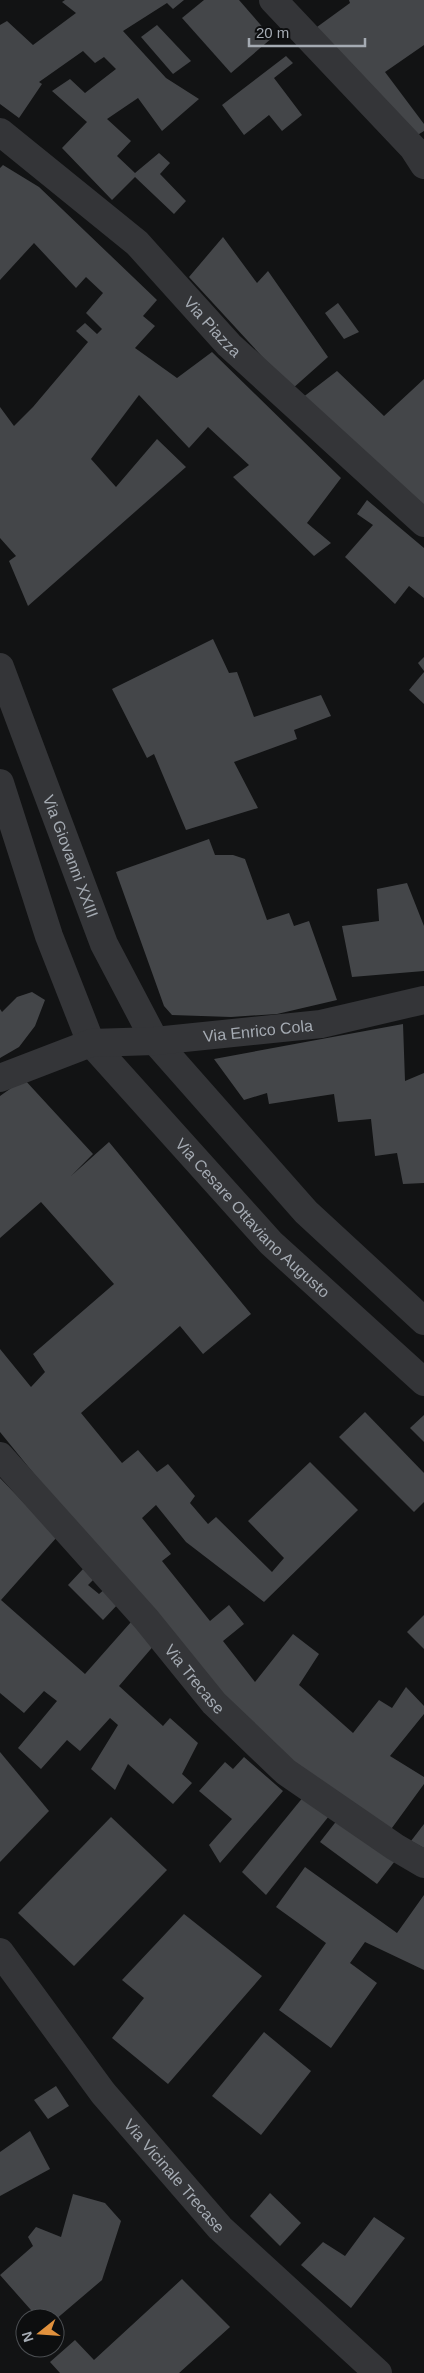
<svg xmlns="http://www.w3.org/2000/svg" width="424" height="2373" viewBox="0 0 424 2373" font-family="Arial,sans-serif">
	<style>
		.building { fill: #444649 }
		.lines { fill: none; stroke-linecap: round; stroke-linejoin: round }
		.minor { stroke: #343538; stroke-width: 28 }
		.labels { text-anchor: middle; stroke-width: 5; stroke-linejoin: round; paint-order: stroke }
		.street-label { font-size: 16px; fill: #a5abb3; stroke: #0d0e0f }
	</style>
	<rect width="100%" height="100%" fill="#121314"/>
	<g class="building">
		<path d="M65,0H184L173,9L167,3L123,31L166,78L199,99L162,131L138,98L107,119L131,141L117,156L135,173L159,153L170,163L160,174L186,201L174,214L135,177L112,200L62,148L87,122L52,91L70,79L85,93L116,69L104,57L95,63L83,51L39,82L42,84L19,118L0,104V25L7,21L33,45L76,13L62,2Z"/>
		<path d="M204,0H239L272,38L231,73L182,18Z"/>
		<path d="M349,0H424V45L385,72L424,124V131L403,144L306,35L350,3Z"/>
		<path d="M157,25L191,61L173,74L141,37Z"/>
		<path d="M286,56L293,63L274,78L302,115L282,131L269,115L244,135L222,105Z"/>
		<path d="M3,165L39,187L157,300L143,316L155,326L135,348L177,378L212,352L341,478L307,523L331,543L314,556L233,477L249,465L208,427L189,448L139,395L91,459L116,487L157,439L186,467L28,606L9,561L16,556L0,538V407L14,426L33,407L88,342L76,331L85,323L97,334L102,329L86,313L103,293L86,277L76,288L34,243L0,280V168Z"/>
		<path d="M223,237L257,283L268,271L328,357L292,389L189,277Z"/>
		<path d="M338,303L359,332L344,339L325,313Z"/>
		<path d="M337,371L384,416L424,379V517L302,398Z"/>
		<path d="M367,500L424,548V598L409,586L395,604L345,557L373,525L357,514Z"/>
		<path d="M213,639L229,673L237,672L254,717L321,695L331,716L294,730L297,739L234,762L258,808L186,830L154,754L147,758L112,689Z"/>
		<path d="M424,657V671L418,663Z"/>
		<path d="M424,672V704L409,690Z"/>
		<path d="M209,839L215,855H233L245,859L267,920L289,913L294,926L309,921L337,1000L277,1014L231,1017L172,1015L164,1006L116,872Z"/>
		<path d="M407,883L424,926V971L352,977L342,926L379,921L377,889Z"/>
		<path d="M32,992L45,1000L35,1026L19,1047L0,1058V1009L2,1012L17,997Z"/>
		<path d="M403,1024L405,1081L424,1073V1183L403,1184L397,1153L375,1156L371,1119L338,1122L334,1094L269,1104L267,1093L244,1100L214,1059Z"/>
		<path d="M24,1079L93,1154L71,1176L109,1142L251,1314L203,1354L180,1326L81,1413L122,1463L138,1450L157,1472L168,1464L195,1496L190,1503L208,1524L216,1517L272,1572L284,1558L248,1521L310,1462L358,1510L264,1602L186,1542L156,1505L142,1518L171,1554L162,1561L210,1621L229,1605L244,1624L223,1641L255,1682L293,1634L319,1654L299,1685L353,1733L379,1700L392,1708L406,1687L424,1706V1714L390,1756L424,1777V1784L389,1832L283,1754L237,1713L65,1512L0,1432V1349L31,1387L45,1372L33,1354L114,1284L41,1202L0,1238V1096Z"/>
		<path d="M365,1412L424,1473V1502L414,1512L339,1437Z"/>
		<path d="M424,1415V1442L410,1428Z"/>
		<path d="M0,1478L57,1537L1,1600L85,1674L131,1622L156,1643L119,1686L163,1726L170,1718L198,1743L182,1774L192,1783L173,1804L128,1764L115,1790L91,1769L118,1725L110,1718L80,1751L67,1740L41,1769L18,1748L57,1701L44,1691L24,1713L0,1693Z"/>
		<path d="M83,1569L94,1579L88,1585L99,1594L105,1589L119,1603L103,1620L68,1585Z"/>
		<path d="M424,1615V1649L407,1632Z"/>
		<path d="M0,1752L49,1811L0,1862Z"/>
		<path d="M244,1757L283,1791L220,1863L209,1845L232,1819L199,1791L225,1762L233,1769Z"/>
		<path d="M304,1796L329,1816L266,1895L242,1872Z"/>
		<path d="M111,1817L167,1870L74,1966L18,1913Z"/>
		<path d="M338,1819L395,1861L377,1884L320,1842Z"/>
		<path d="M424,1824V1848L411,1841Z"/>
		<path d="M305,1867L397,1933L424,1895V1970L365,1942L350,1963L377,1983L331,2048L279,2010L326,1943L276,1907Z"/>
		<path d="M184,1914L262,1976L168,2084L112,2038L144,1998L122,1980Z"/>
		<path d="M264,2032L311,2071L261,2135L212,2096Z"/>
		<path d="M56,2086L69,2106L48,2119L34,2100Z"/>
		<path d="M30,2131L50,2169L0,2196V2152Z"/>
		<path d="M270,2193L301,2223L280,2246L250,2216Z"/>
		<path d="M73,2194L105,2203L121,2221L102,2280L55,2320L38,2318L0,2275L33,2246L28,2237L36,2227L61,2237Z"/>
		<path d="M374,2217L405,2238L351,2308L301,2265L323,2242L345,2256Z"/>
		<path d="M182,2279L230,2327L179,2373H60L50,2362L75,2340L94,2360Z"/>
	</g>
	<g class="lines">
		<g class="minor">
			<path d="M273,0L413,148L424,165"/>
			<path id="s1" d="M0,132L137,243L229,345L424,523"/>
			<path id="s2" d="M0,667L104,944L155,1041L306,1212L424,1321"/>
			<path id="s3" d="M0,783L49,936L91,1043L271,1243L424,1382"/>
			<path id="s4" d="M0,1078L91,1043L155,1041L321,1024L424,1000"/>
			<path id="s5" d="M0,1456L146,1619L214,1703L286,1772L395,1847L424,1864"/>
			<path id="s6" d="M0,1952L103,2093L220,2228L378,2373"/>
		</g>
	</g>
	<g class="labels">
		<g class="street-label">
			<text dy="6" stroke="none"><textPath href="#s1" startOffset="289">Via Piazza</textPath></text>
			<text dy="6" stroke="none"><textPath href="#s2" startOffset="202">Via Giovanni XXIII</textPath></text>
			<text dy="6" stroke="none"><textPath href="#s4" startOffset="265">Via Enrico Cola</textPath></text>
			<text dy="6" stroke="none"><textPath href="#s3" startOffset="514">Via Cesare Ottaviano Augusto</textPath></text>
			<text dy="6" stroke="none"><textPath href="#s5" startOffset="296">Via Trecase</textPath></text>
			<text dy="6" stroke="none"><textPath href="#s6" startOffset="284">Via Vicinale Trecase</textPath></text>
		</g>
	</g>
	<g transform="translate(40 2333) rotate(253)"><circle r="24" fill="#0d0e0f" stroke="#4a4d51"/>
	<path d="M0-4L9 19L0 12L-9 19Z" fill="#e1913d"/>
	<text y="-8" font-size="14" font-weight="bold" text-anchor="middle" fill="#a5abb3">N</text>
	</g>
	<path d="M249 38v8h116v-8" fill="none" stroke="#a5abb3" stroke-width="2.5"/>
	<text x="256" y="38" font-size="15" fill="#a5abb3" stroke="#0d0e0f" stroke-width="4" paint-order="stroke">20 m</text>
</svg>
